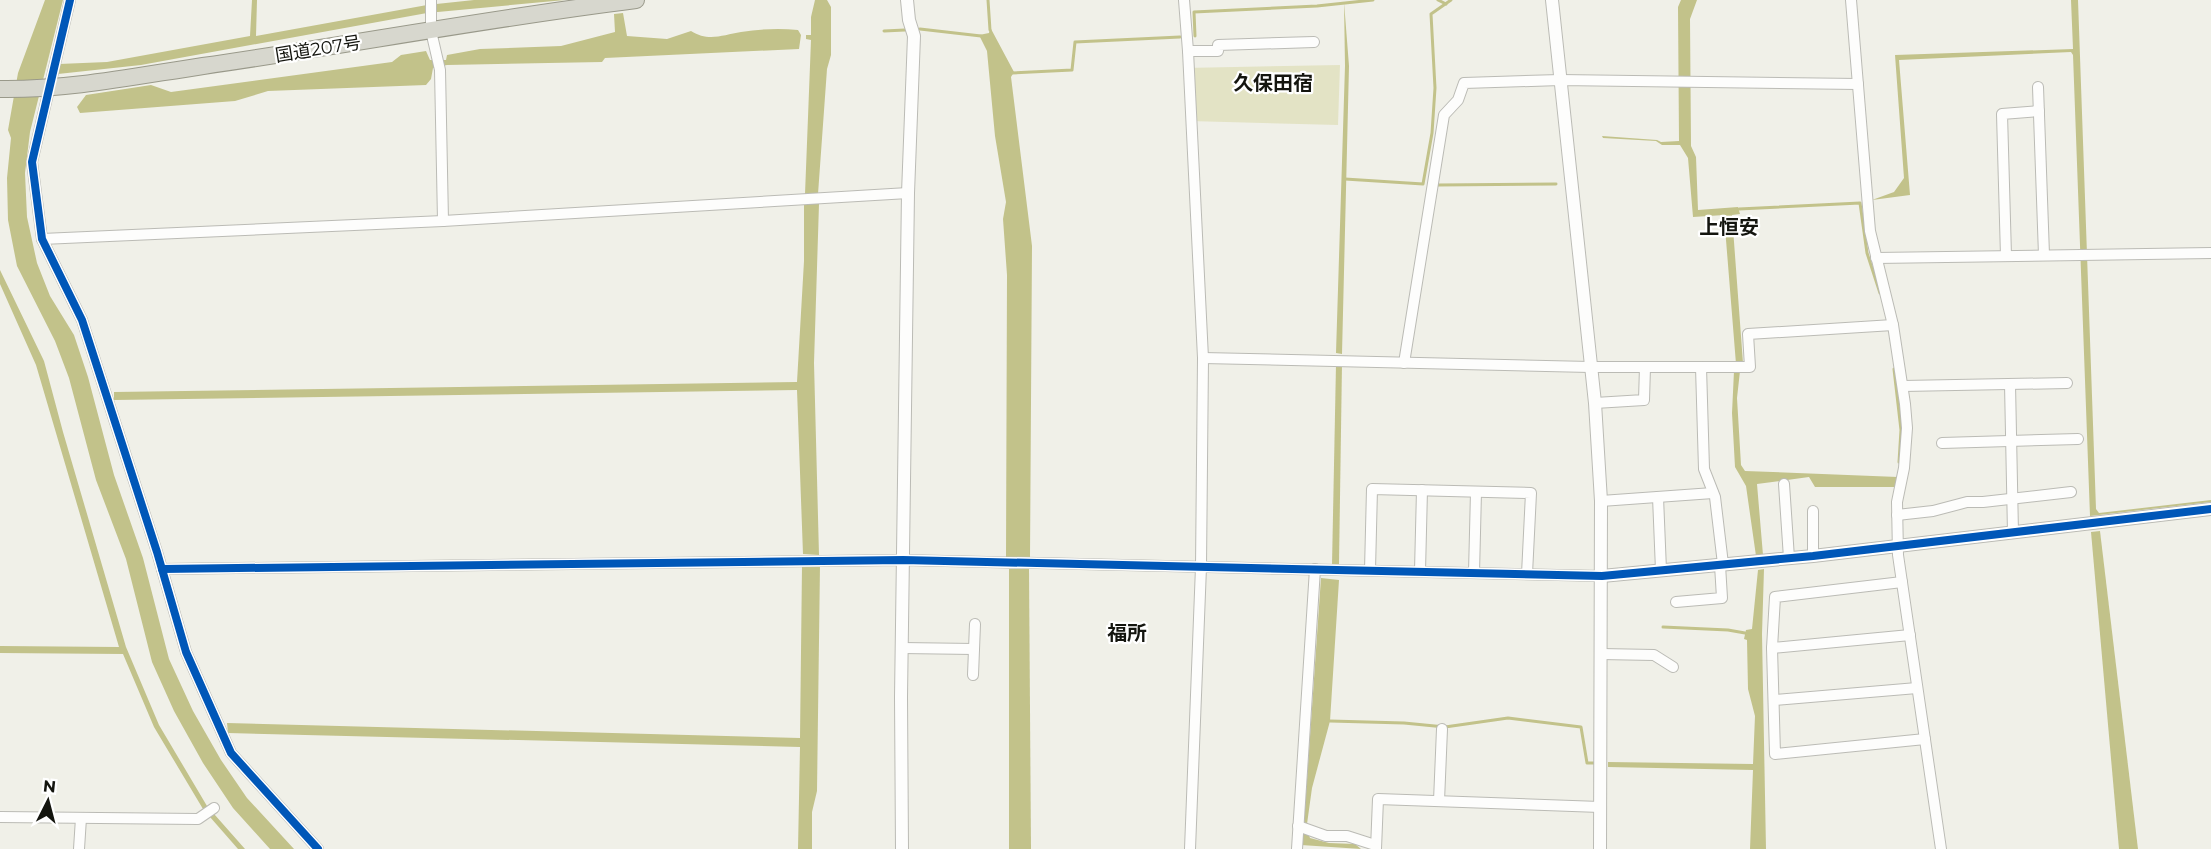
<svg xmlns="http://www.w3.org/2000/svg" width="2211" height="849" viewBox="0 0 2211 849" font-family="Montserrat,'Noto Sans JP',sans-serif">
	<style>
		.green { fill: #e3e3c5 }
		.water { fill: #c2c28a }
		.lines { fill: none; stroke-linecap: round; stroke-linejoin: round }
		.stream { stroke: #c2c28a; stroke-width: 3 }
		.minor-casing { stroke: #bbbbb5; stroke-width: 12 }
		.tertiary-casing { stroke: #bbbbb5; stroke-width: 14 }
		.trunk-casing { stroke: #99998a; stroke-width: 18 }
		.minor { stroke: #fdfdfc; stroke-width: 10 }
		.tertiary { stroke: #fdfdfc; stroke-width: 12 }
		.trunk { stroke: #d7d7ce; stroke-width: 16 }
		.cycleway-casing { stroke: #fff; stroke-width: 11 }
		.cycleway { stroke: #0057b8; stroke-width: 8 }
		.labels { text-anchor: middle; stroke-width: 4.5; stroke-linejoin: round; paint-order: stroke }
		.street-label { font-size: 18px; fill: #14150f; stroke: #fff }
		.neighbourhood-label { font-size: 20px; font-weight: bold; fill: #14150f; stroke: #fff }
	</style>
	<rect width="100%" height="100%" fill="#f0f0e8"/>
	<path class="green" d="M1340,65L1338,125L1189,121L1184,68Z"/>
	<g class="water">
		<path d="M45,0H63L30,132L25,173L27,217L37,263L50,296L74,335L88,377L114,475L143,558L169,659L193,711L221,760L247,798L294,849H270L233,808L203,763L174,711L152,662L126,559L96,480L69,378L55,341L17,266L8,220L7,178L11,138L8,130L18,73Z"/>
		<path d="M252,0H257L256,36L427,5L474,0H565L427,13L141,65L58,74L59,64L107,62L250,36Z"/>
		<path d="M815,0H827L831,7V55L827,69L818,194H805L811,40L806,39V35H811V17Z"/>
		<path d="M1681,0H1697L1690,19L1691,146L1696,157L1698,210L1738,207L1740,214L1732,215L1743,363L1736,364L1724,215L1693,217L1688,158L1680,145H1662L1656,141L1603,138L1602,136L1657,140L1661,142L1679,141L1678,7Z"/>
		<path d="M2071,0H2078L2096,509L2099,513L2211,500V502L2090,516L2073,55L2071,52L1899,60L1910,195L1872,200L1894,192L1904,178L1895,55L2073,49Z"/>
		<path d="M1344,2L1349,66L1342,354L1336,353L1345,66Z"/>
		<path d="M623,13L627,36L667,39L691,31C708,42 723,35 741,32C760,29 779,28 798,30L801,35L799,49L605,58L602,62L447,65L433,68L431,79L426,85L268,91L235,101L80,113L77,107L86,95L151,85L171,92L392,62L401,55L426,51L430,60H446L447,55L480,49L561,46L615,32L614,14Z"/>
		<path d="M990,27L1014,72L1011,77L1032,246L1030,558L1006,557L1007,275L1003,219L1006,202L995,136L987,51L979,35L989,33Z"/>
		<path d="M804,204H819L814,363L819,555L803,554L797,390L114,400V392L797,382L804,261Z"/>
		<path d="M0,270L44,361L63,432L126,647L159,725L207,806L245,849H238L203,809L154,727L123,654L0,653V646L119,647L36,365L0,284Z"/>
		<path d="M1336,364H1342L1339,565H1332Z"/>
		<path d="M1734,371H1740L1737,398L1741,465L1745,471L1898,477L1896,487H1815L1809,477L1757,484L1763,555L1756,556L1746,486L1735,467L1732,413Z"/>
		<path d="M2100,531L2138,849H2119L2091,532Z"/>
		<path d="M820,565L817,791L812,812V849H798L800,747L228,733L227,723L800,738L802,566Z"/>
		<path d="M1009,569H1029L1031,849H1009Z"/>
		<path d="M1764,569L1762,634L1766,849H1750L1753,770L1608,767V762L1753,764L1755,716L1748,689L1747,640L1744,639L1746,630L1752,629L1758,570Z"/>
		<path d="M1321,578L1339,580L1330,721L1312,788L1307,824L1304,823Z"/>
		<path d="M1304,830L1307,831L1310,838L1329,843L1355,844L1361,849L1301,845Z"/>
	</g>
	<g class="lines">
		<g class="stream">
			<path d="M988,0L990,30"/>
			<path d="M1438,0L1446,4"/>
			<path d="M920,29L981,36"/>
			<path d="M884,31L905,30"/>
			<path d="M1195,36L1194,12L1317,6L1373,0"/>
			<path d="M1012,73L1072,70L1075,42L1180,37"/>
			<path d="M1345,179L1423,184L1432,133L1435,88L1431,14L1451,0"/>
			<path d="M1438,185L1556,184"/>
			<path d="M1739,209L1860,203L1867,253L1880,293"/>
			<path d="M1894,369L1901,430L1899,462"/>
			<path d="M1663,627L1728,630L1745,633"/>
			<path d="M1330,721L1404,723L1445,727L1508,718L1581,727L1587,763H1595"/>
		</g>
		<g class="minor-casing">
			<g id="minor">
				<path d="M70,0L32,162L42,239L82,320L157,552L186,652L231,753L318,849"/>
				<path d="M431,0V31L440,70L443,221"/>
				<path d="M1184,0L1188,51L1203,358L1201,567L1190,849"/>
				<path d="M1851,0L1870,231L1893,325L1905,404L1907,428L1904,468L1897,502L1898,555L1941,849"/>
				<path d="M1188,51H1218V45L1314,42"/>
				<path d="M2038,87L2044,255"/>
				<path d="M42,239L443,221L908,193"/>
				<path d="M2006,256L2002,114L2039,111"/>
				<path d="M1876,258L2211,253"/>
				<path d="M1203,358L1590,367H1750L1748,334L1893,325"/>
				<path d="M1404,363L1444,115L1458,100L1464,83L1560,80L1858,84"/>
				<path d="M1701,367L1704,469L1715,497L1723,564"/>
				<path d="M2010,384L2013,533"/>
				<path d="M1903,386L2067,383"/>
				<path d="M1595,403L1644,400L1645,367"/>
				<path d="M1942,443L2078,439"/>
				<path d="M1784,484L1789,558"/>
				<path d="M1658,497L1661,570"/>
				<path d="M1601,501L1713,493"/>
				<path d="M1897,515L1933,511L1967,502H1983L2071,492"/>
				<path d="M1813,556V511"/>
				<path d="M162,569L903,560L1602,576"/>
				<path d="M1370,570L1372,489L1531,493L1527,574"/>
				<path d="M1420,571L1422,490"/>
				<path d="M1474,573L1476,492"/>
				<path d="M1902,582L1775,597L1772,648L1775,754L1925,739"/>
				<path d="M1676,602L1722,598L1720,565"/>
				<path d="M902,648L974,649"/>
				<path d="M1772,648L1910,635"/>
				<path d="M1601,654L1654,655L1673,667"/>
				<path d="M973,675L975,624"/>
				<path d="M1774,700L1917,688"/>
				<path d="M1439,801L1442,729"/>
				<path d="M0,817L198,819L214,808"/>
				<path d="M1298,826L1326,836H1347L1375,845"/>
				<path d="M79,849L81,818"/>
				<path d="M1297,849L1315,569"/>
				<path d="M1376,849L1378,799L1600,807"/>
			</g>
		</g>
		<g class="tertiary-casing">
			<g id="tertiary">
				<path d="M1552,0L1595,403L1601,501L1600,849"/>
				<path d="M1602,576L1813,556L2211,509"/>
				<path d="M902,849L901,697L908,193L914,36L909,20L907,0"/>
			</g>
		</g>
		<g class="trunk-casing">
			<path id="trunk" d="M0,89C68,90 136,76 203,66C348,45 491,18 636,0"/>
		</g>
		<use href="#minor" class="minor"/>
		<use href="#tertiary" class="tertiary"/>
		<use href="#trunk" class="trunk"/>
		<g class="cycleway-casing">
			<g id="cycleway">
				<path d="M70,0L32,162L42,239L82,320L157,552L186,652L231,753L318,849"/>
				<path d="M162,569L903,560L1602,576L1813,556L2211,509"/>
			</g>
		</g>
		<use href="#cycleway" class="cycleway"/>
	</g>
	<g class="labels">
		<g class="street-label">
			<text transform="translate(318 49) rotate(-9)" y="6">国道207号</text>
		</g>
		<g class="neighbourhood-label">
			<text x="1273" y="90">久保田宿</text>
			<text x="1729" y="234">上恒安</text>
			<text x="1127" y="640">福所</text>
		</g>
	</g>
	<g transform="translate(48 801) rotate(6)" stroke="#ffffff" stroke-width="4.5" paint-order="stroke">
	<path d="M0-4.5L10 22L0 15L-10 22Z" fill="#14150f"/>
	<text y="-9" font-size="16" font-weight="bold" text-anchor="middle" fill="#14150f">N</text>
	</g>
</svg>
